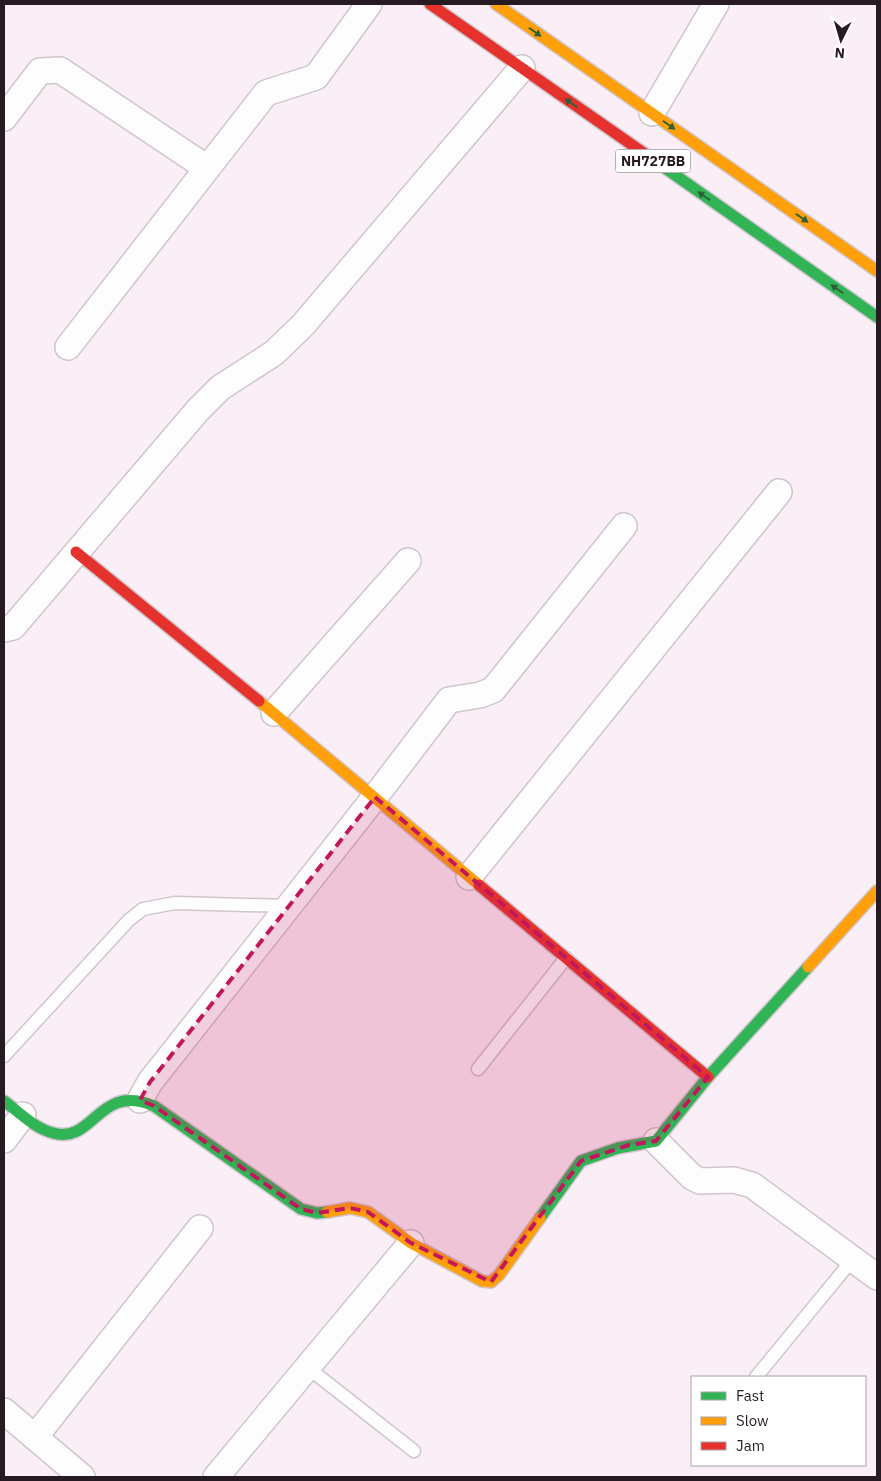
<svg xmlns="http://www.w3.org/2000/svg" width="881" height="1481" viewBox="0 0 881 1481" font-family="'IBM Plex Sans',sans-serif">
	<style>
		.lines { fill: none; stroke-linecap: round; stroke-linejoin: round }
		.lane-casing { stroke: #d0c5cc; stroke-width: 15 }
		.street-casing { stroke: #d0c5cc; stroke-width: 28 }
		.fast-casing { stroke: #d0c5cc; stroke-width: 14 }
		.slow-casing { stroke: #d0c5cc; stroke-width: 14 }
		.jam-casing { stroke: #d0c5cc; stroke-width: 14 }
		.lane { stroke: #fefdfe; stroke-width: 12 }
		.street { stroke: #fefdfe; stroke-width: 25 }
		.fast { stroke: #30b455; stroke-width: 11 }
		.slow { stroke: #ff9f0a; stroke-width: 11 }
		.jam { stroke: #e5322d; stroke-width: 11 }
		.oneway { fill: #2b603a }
		.marked { fill: #c2185b; fill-opacity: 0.2; stroke: #c2185b; stroke-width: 4; stroke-dasharray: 10 6; stroke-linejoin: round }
		.labels { text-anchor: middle; stroke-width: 4; stroke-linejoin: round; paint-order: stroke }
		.shield { fill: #fff; stroke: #685f65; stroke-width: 1 }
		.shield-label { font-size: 14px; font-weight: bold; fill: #271b23 }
	</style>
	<rect width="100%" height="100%" fill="#faeff6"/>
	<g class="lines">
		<g class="lane-casing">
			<g id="lane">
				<path d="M4,1056L129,920L143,909L175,903L289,906"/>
				<path d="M478,1069L566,958"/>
				<path d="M307,1367L414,1451"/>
				<path d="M756,1377L853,1259"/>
			</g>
		</g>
		<g class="street-casing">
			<g id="street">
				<path d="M652,113L716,4"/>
				<path d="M4,118L40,71L60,70L207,168"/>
				<path d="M68,347L266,93L316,77L369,4"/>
				<path d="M4,629L13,627L198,410L220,388L274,353L303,325L522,68"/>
				<path d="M274,713L408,561"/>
				<path d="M469,877L779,492"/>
				<path d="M140,1100L150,1082L375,797L449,700L480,695L493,690L624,526"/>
				<path d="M4,1140L23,1115"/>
				<path d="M656,1141L692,1177L700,1181L734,1180L752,1185L877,1277"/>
				<path d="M4,1411L82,1477"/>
				<path d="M35,1437L200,1228"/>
				<path d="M216,1477L411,1243"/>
			</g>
		</g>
		<g class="fast-casing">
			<g id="fast">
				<path d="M658,163L877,317"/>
				<path d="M4,1101C19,1112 34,1128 53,1133C94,1145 98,1082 154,1106L301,1209L317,1213L327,1212"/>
				<path d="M540,1218L581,1161L618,1148L656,1141L708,1077L808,967"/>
			</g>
		</g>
		<g class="slow-casing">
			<g id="slow">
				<path d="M496,4L877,271"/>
				<path d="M259,701L479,885"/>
				<path d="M808,967L877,891"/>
				<path d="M327,1212L350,1208L368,1212L411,1243L482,1281L491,1282L499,1275L540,1218"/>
			</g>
		</g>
		<g class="jam-casing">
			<g id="jam">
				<path d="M430,4L658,163"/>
				<path d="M76,552L259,701"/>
				<path d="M479,885L708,1077"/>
			</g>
		</g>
		<use href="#lane" class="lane"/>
		<use href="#street" class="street"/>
		<use href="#fast" class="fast"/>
		<use href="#slow" class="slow"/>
		<use href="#jam" class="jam"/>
	</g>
	<defs><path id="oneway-solid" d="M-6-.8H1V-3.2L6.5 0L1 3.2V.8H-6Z" transform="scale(1.25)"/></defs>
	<g class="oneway">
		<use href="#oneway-solid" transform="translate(535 32) rotate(35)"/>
		<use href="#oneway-solid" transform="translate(571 103) rotate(-145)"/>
		<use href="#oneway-solid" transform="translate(669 125) rotate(35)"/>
		<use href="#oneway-solid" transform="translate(704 196) rotate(-145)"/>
		<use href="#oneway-solid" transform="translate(802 218) rotate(35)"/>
		<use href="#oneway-solid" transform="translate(837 289) rotate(-145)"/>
	</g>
	<path class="marked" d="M375,797L708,1077L656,1141L629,1145L581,1161L491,1282L411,1243L368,1212L350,1208L317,1213L301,1209L154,1106L140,1100L150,1082Z"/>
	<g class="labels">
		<rect class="shield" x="615.5" y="149.5" width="75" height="23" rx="4"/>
		<g class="shield-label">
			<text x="653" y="166">NH727BB</text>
		</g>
	</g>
	<rect width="881" height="1481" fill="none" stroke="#271b23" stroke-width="10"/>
	<rect x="691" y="1376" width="175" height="90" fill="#ffffff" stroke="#a9a4a7"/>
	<rect x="701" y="1392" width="25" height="8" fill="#30b455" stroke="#a9a4a7"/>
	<text x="736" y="1401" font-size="15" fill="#271b23">Fast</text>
	<rect x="701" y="1417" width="25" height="8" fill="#ff9f0a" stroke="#a9a4a7"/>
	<text x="736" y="1426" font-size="15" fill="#271b23">Slow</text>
	<rect x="701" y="1442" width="25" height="8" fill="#e5322d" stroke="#a9a4a7"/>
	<text x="736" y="1451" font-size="15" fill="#271b23">Jam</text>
	<g transform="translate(841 40) rotate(185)" stroke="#ffffff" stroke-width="4" paint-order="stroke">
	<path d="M0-4L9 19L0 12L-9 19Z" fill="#271b23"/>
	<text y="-8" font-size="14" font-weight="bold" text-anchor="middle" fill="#271b23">N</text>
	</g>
</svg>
